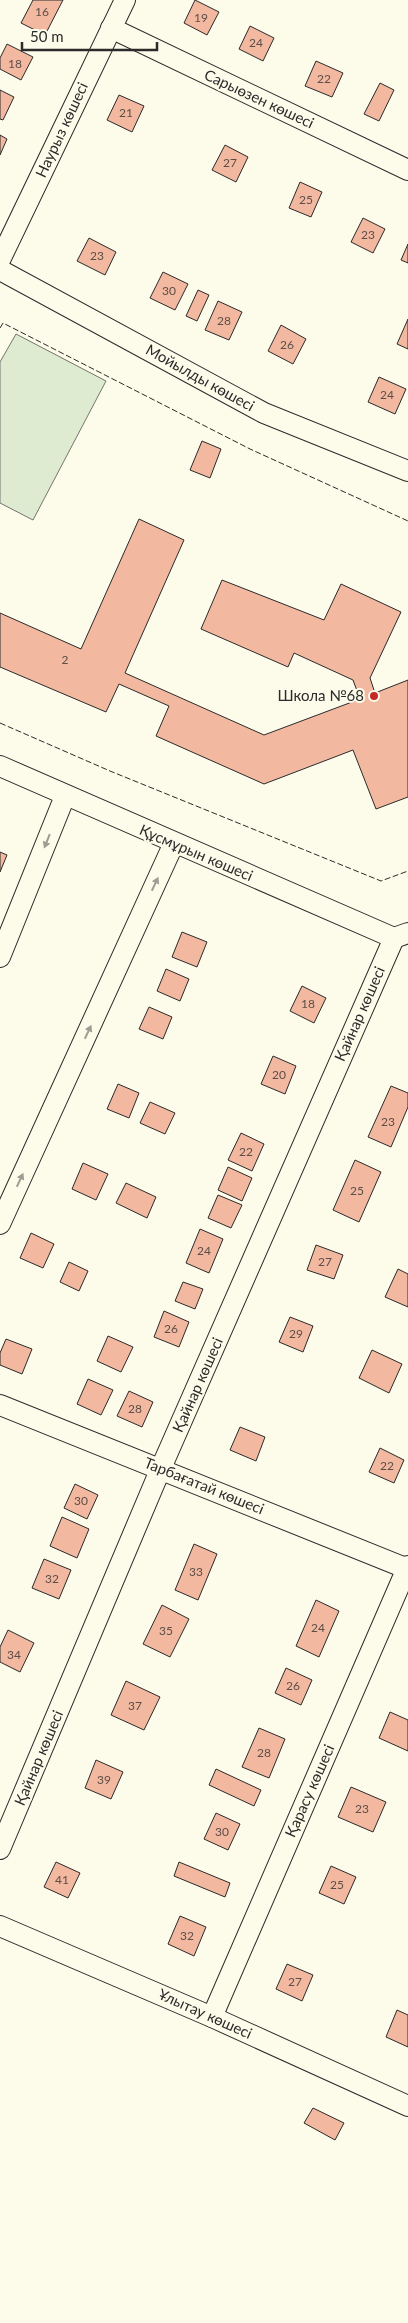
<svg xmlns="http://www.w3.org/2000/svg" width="408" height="2323" viewBox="0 0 408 2323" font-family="Lato,sans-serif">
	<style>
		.green { fill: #deebd1; stroke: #74746e }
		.building { fill: #f2b8a0; stroke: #2b2b2b }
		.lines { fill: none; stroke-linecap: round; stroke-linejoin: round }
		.minor-casing { stroke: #2b2b2b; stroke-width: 22 }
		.minor { stroke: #fdfbea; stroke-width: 20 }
		.fence { stroke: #2b2b2b; stroke-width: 1; stroke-dasharray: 6 2.5; stroke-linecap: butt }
		.oneway { fill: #9e9d94 }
		.poi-dot { fill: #c62828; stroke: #fdfbea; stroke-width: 2 }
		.labels { text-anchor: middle; stroke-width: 4; stroke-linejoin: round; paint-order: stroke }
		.number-label { font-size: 12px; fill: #5d4e48 }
		.street-label { font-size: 15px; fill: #2b2b2b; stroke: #fdfbea }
		.poi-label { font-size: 15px; fill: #2b2b2b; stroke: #fdfbea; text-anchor: end }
	</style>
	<rect width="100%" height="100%" fill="#fdfbea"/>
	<path class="green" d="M16,334L106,381L33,520L0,503V362Z"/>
	<g class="building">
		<path d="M33,0H63L45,35L21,23Z"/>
		<path d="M195,0L219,12L207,35L184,23Z"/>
		<path d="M250,26L274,38L263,61L239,49Z"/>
		<path d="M7,44L33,57L21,80L0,69V58Z"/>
		<path d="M316,61L343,73L332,97L305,86Z"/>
		<path d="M380,83L394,90L379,121L364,114Z"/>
		<path d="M0,90L14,97L3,120L0,119Z"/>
		<path d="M119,95L144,106L132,132L107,120Z"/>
		<path d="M0,135L7,139L0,155Z"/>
		<path d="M225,145L248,157L236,182L212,170Z"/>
		<path d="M300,182L322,192L311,217L289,208Z"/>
		<path d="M363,218L385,229L373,253L351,242Z"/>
		<path d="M89,238L116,252L105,275L77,261Z"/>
		<path d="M408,244V263L401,260Z"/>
		<path d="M163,272L188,284L175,310L150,298Z"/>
		<path d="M198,290L209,295L197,321L186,316Z"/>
		<path d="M218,301L242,312L229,340L205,330Z"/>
		<path d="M408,319V349L397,344Z"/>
		<path d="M281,325L306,339L293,364L268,351Z"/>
		<path d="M379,377L406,389L395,414L368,402Z"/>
		<path d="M202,441L221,449L210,478L190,470Z"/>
		<path d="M139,519L184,540L125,673L264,735L360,699L353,680L294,653L288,667L201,629L222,580L324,620L341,584L401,612L370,678L375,693L408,680V797L376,809L353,750L264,784L156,736L169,706L119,684L106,712L0,667V613L81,649Z"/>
		<path d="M0,852L7,855L0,872Z"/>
		<path d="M182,932L207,942L197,967L172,957Z"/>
		<path d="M166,969L189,979L180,1001L157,991Z"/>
		<path d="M302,986L326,998L314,1023L290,1011Z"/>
		<path d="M149,1007L172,1017L163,1039L139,1029Z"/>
		<path d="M273,1056L296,1066L285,1094L261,1084Z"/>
		<path d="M118,1084L139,1093L129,1118L107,1109Z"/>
		<path d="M391,1086L408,1093V1107L391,1147L368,1137Z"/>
		<path d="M150,1102L175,1113L165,1134L140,1123Z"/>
		<path d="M241,1133L264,1144L252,1171L228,1160Z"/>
		<path d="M355,1160L381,1172L359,1222L333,1210Z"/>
		<path d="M83,1163L108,1174L96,1200L72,1189Z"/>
		<path d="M228,1167L252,1178L242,1201L218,1190Z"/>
		<path d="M126,1183L156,1197L147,1218L116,1203Z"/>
		<path d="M218,1195L242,1205L231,1228L208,1218Z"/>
		<path d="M200,1229L223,1239L209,1273L186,1263Z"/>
		<path d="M31,1233L54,1244L43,1268L20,1258Z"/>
		<path d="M316,1245L343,1255L334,1279L307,1270Z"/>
		<path d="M69,1262L88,1271L79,1291L60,1282Z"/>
		<path d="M398,1269L408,1274V1307L385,1297Z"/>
		<path d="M183,1282L203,1289L195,1309L175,1301Z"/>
		<path d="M164,1311L189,1322L179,1347L154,1337Z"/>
		<path d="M290,1317L313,1326L303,1352L279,1342Z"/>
		<path d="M108,1336L133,1347L121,1372L97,1361Z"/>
		<path d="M6,1339L32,1349L22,1374L0,1365V1353Z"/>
		<path d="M372,1350L402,1364L389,1393L359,1378Z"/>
		<path d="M88,1379L113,1390L101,1415L77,1404Z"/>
		<path d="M129,1391L153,1402L142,1427L117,1416Z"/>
		<path d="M240,1427L265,1437L256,1461L230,1450Z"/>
		<path d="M380,1448L404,1460L394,1483L369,1472Z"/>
		<path d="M75,1484L98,1495L87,1519L64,1508Z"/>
		<path d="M62,1517L89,1529L77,1558L50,1546Z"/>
		<path d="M194,1544L217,1554L198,1600L175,1590Z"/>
		<path d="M44,1559L71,1570L59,1599L32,1588Z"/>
		<path d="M316,1600L339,1611L319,1657L296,1646Z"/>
		<path d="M162,1605L189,1619L170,1657L143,1644Z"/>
		<path d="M8,1630L34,1643L20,1672L0,1662V1647Z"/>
		<path d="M286,1668L312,1680L301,1705L275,1693Z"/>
		<path d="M126,1681L160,1697L144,1730L111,1715Z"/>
		<path d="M390,1712L408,1720V1751L379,1738Z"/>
		<path d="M259,1728L285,1739L269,1778L242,1767Z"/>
		<path d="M96,1760L123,1772L111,1799L85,1788Z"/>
		<path d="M216,1769L261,1790L254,1806L209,1785Z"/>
		<path d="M351,1787L386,1802L373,1832L338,1817Z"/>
		<path d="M216,1813L240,1824L228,1850L204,1839Z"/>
		<path d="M56,1862L80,1873L68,1898L44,1887Z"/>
		<path d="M179,1862L230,1883L225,1897L174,1876Z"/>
		<path d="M331,1866L356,1877L344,1904L319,1893Z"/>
		<path d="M180,1916L206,1927L194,1956L168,1944Z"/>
		<path d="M287,1964L313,1975L302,2001L276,1989Z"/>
		<path d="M397,2010L408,2015V2047L386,2037Z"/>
		<path d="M313,2108L344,2123L335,2140L304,2123Z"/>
	</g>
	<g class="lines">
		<g class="minor-casing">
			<g id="minor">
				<path d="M111,28L408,170"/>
				<path d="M0,260L125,0"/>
				<path d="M0,270L264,413L408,471"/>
				<path d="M0,766L394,938"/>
				<path d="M0,957L65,796"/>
				<path d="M0,1224L174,843"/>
				<path d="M0,1405L408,1569"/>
				<path d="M0,1849L161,1468L394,938L408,933"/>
				<path d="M0,1926L212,2017L408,2106"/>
				<path d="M212,2017L408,1566"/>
			</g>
		</g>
		<use href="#minor" class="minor"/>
		<g class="fence">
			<path d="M0,328L3,323L250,449L408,521"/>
			<path d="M0,723L110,771L381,881L408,871"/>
		</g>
	</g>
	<defs><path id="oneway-solid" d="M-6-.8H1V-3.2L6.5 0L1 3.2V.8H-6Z" transform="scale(1.25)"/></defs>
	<g class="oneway">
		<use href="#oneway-solid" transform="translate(47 841) rotate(112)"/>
		<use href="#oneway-solid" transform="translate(155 884) rotate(-65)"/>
		<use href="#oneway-solid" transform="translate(88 1032) rotate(-65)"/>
		<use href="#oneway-solid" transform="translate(20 1180) rotate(-65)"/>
	</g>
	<circle class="poi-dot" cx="374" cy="696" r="5"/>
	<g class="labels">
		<g class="number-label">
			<text x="42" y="16">16</text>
			<text x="201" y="22">19</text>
			<text x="256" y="47">24</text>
			<text x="15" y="68">18</text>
			<text x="324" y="83">22</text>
			<text x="126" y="117">21</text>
			<text x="230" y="167">27</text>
			<text x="306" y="204">25</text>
			<text x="368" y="239">23</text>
			<text x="97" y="260">23</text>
			<text x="169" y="295">30</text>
			<text x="224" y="325">28</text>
			<text x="287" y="349">26</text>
			<text x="387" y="399">24</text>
			<text x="65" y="664">2</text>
			<text x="308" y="1008">18</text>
			<text x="279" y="1079">20</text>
			<text x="388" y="1126">23</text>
			<text x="246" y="1156">22</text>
			<text x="357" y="1195">25</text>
			<text x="204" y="1255">24</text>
			<text x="325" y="1266">27</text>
			<text x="171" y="1333">26</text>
			<text x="296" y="1338">29</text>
			<text x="135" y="1413">28</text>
			<text x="387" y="1470">22</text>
			<text x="81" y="1505">30</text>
			<text x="196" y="1576">33</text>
			<text x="52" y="1583">32</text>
			<text x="318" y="1632">24</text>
			<text x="166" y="1635">35</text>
			<text x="14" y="1659">34</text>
			<text x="293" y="1690">26</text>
			<text x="135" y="1710">37</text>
			<text x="264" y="1757">28</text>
			<text x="104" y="1784">39</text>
			<text x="362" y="1813">23</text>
			<text x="222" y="1836">30</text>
			<text x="62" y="1884">41</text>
			<text x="337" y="1889">25</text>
			<text x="187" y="1940">32</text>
			<text x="295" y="1986">27</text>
		</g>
		<g class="street-label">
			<text transform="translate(259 99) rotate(25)" y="5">Сарыөзен көшесі</text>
			<text transform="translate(62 130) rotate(-65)" y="5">Наурыз көшесі</text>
			<text transform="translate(200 378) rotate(29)" y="5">Мойылды көшесі</text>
			<text transform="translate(196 853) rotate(23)" y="5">Құсмұрын көшесі</text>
			<text transform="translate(360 1014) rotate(-66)" y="5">Қайнар көшесі</text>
			<text transform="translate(198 1385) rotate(-66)" y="5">Қайнар көшесі</text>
			<text transform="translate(204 1486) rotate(22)" y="5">Тарбағатай көшесі</text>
			<text transform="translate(39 1758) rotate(-67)" y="5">Қайнар көшесі</text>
			<text transform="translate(310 1791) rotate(-66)" y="5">Қарасу көшесі</text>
			<text transform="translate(205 2014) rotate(24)" y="5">Ұлытау көшесі</text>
		</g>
		<g class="poi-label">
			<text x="364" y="701">Школа №68</text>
		</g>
	</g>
	<path d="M22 42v8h135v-8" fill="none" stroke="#2b2b2b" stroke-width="2.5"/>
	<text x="30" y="42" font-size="15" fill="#2b2b2b" stroke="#fdfbea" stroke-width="4" paint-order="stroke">50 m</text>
</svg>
